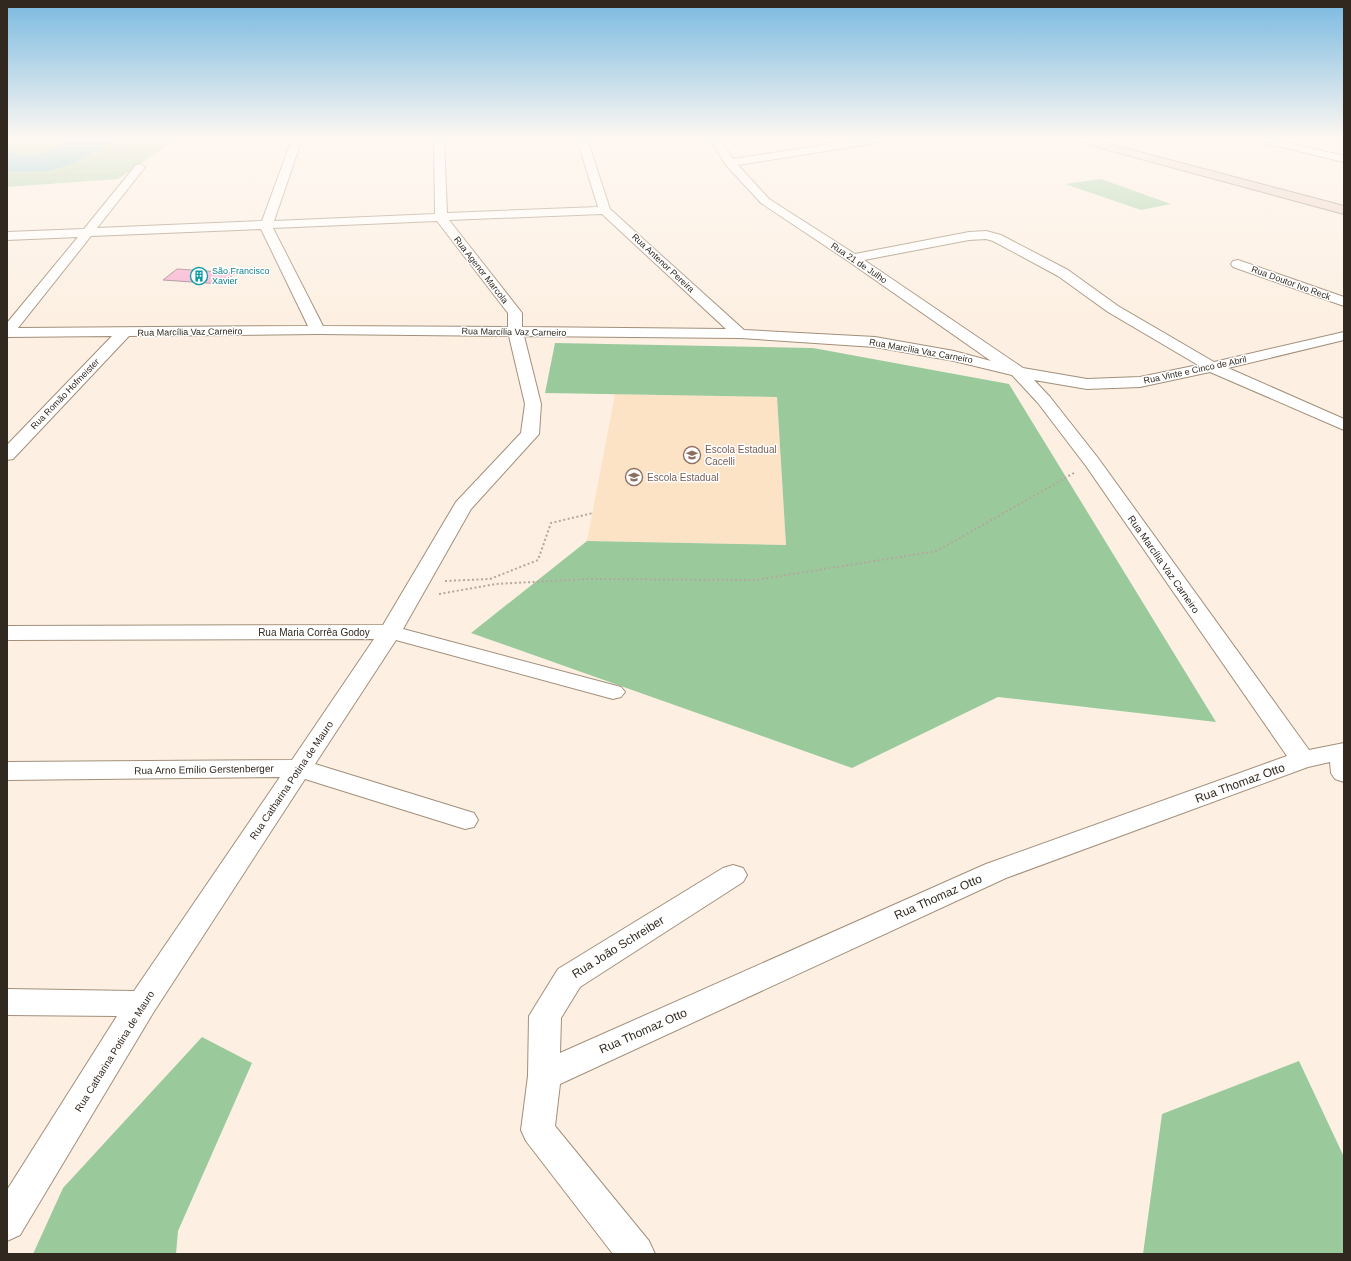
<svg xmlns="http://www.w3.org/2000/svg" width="1351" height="1261" viewBox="0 0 1351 1261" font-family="Arial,sans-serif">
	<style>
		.built { fill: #fde3c6 }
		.green { fill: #a7d2a8 }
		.forest { fill: #9aca9c }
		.water { fill: #73c1d4 }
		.building { fill: #f8b8d2; stroke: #a58893 }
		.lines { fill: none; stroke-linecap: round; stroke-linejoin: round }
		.minor-casing { stroke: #a28f7a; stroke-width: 2 }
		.secondary-casing { stroke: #a28f7a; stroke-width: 2 }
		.path-far1 { stroke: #b4a89d; stroke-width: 1.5; stroke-dasharray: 1 1.5; stroke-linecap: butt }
		.path { stroke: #b4a89d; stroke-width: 2; stroke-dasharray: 2 2.5; stroke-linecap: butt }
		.minor { fill: #fff; fill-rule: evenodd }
		.secondary { fill: #edd6cb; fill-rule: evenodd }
		.labels { text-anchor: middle; stroke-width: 3; stroke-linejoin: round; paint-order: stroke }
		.far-street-label { font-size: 9px; fill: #312920; stroke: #fff }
		.far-culture-label { font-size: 9px; fill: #0d838f; stroke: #fff; text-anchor: start }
		.education-label { font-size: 10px; fill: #785e54; stroke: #fff; text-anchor: start }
		.street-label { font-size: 10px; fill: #312920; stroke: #fff }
		.near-street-label { font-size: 12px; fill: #312920; stroke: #fff }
	</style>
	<rect width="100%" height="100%" fill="#fdf0e3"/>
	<path class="built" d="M615,394L777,397L786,545L587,541Z"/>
	<g class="green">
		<path d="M7,139H176L118,179L7,187Z"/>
		<path d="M1101,179L1171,204L1141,210L1065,184Z"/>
	</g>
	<g class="forest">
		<path d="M555,343L813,348L1009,384L1216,722L998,697L852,768L471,633L587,541L786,545L777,397L545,393Z"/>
		<path d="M202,1037L252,1063L178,1231L176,1254H33L63,1188Z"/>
		<path d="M1299,1061L1344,1157V1254H1143L1162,1114Z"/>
	</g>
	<path class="water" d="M72,139H112C107,142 104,147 98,150C64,170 46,174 7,171V151C30,161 54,153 72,139Z"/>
	<path class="building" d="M177,269L235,273L222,284L163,280Z"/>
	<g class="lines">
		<g class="minor-casing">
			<g id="minor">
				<path d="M292,139H302L274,221L435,214L434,139H444L447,213L598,207L577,139H587L610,209L744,330L875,337L954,351L991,361L848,261L761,203L726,165L710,139H720L733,159L863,139H886L881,142L738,165L769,199L855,254L969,232L986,231L1001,235L1068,270L1118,306L1214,362L1344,332V340L1228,368L1344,419V430L1210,372L1140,387L1087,389L1034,380L1050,397L1098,458L1309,750L1344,743V782L1335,779L1331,773L1330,762L1308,767L1006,878L560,1084L555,1126L649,1241L655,1254H613L526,1141L521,1130L528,1076L529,1016L558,969L723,868L733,865L743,868L747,875L743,882L580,987L561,1018L560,1053L986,864L1287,756L1086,466L1038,403L1012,375L954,361L875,347L740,338L524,336L541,404L539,434L471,509L403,629L621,687L625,692L621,697L613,699L396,640L315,764L474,813L478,820L474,827L465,829L305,779L153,1013L20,1235L7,1241V1190L117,1016L7,1015V989L134,991L280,777L7,780V762L292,760L374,639L7,640V626L383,625L456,502L521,433L525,404L509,336L318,334L129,336L13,459L7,460V445L112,336L7,337V323L78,237L7,240V232L84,229L136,165L140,164L145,167L97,228L262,221ZM602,214L726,329L522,327V313L449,220ZM437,221L508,313V327L323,326L273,228ZM261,229L308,326L18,328L91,236ZM986,239L993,241L1058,276L1108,312L1198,365L1140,377L1087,379L1023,368L864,260L969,240Z"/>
				<path d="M1256,139H1273L1344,156V162L1257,141Z"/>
				<path d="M1238,260L1344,297V306L1233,267L1231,264L1233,261Z"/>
			</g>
		</g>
		<g class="secondary-casing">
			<path id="secondary" d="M1074,139H1090L1344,206V214L1075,141Z"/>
		</g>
		<g class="path-far1">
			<path d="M7,175C22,175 39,177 54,175C81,171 105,155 126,139"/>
			<path d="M59,175H110"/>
		</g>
		<g class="path">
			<path d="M445,581L490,579L538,560L551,523L593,513"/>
			<path d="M439,594L496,584L587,579L756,580L937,551L1074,473"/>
		</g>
		<use href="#minor" class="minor"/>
		<use href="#secondary" class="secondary"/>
	</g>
	<linearGradient id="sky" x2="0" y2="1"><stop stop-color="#79b9e0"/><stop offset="0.44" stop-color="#fef8f2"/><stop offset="1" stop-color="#fef8f2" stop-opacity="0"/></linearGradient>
	<rect width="1351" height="315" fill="url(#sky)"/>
	<defs>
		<g id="building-ring" transform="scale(0.9)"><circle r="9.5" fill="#fff" stroke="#0f9aa8" stroke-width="1.5"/><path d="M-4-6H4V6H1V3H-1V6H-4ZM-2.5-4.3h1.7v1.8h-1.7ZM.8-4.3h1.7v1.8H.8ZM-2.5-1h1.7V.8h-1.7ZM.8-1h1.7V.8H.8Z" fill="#0f9aa8"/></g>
		<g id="school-ring" transform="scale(0.9)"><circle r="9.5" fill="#fff" stroke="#8d6e63" stroke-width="1.5"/><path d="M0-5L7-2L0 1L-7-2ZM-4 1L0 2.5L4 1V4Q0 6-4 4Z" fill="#8d6e63"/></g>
	</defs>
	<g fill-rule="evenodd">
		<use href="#building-ring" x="199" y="276"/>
		<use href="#school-ring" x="692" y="455"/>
		<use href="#school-ring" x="634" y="477"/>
	</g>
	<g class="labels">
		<g class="far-street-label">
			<text transform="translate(663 263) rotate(43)" y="3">Rua Antenor Pereira</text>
			<text transform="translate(859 263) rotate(34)" y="3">Rua 21 de Julho</text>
			<text transform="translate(481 270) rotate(52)" y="3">Rua Agenor Marcola</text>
			<text transform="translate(1291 283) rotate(20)" y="3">Rua Doutor Ivo Reck</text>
			<text transform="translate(190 332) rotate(-1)" y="3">Rua Marcília Vaz Carneiro</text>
			<text transform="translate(514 332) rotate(1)" y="3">Rua Marcília Vaz Carneiro</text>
			<text transform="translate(921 351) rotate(10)" y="3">Rua Marcília Vaz Carneiro</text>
			<text transform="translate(1195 370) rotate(-12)" y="3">Rua Vinte e Cinco de Abril</text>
			<text transform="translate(65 394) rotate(-46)" y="3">Rua Romão Hofmeister</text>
		</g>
		<g class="far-culture-label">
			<text x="212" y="274">São Francisco<tspan x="212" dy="10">Xavier</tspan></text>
		</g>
		<g class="education-label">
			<text x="705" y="453">Escola Estadual<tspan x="705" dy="12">Cacelli</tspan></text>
			<text x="647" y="481">Escola Estadual</text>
		</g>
		<g class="street-label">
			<text transform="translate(1164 564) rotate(55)" y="4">Rua Marcília Vaz Carneiro</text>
			<text x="314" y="636">Rua Maria Corrêa Godoy</text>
			<text transform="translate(204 769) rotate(-1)" y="4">Rua Arno Emílio Gerstenberger</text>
			<text transform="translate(291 780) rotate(-56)" y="4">Rua Catharina Potina de Mauro</text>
			<text transform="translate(114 1051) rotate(-58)" y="4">Rua Catharina Potina de Mauro</text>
		</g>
		<g class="near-street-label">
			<text transform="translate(1240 783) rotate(-20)" y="4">Rua Thomaz Otto</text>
			<text transform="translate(938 897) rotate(-24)" y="4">Rua Thomaz Otto</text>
			<text transform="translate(618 947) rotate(-32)" y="4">Rua João Schreiber</text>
			<text transform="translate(643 1031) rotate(-24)" y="4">Rua Thomaz Otto</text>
		</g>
	</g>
	<rect width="1351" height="1261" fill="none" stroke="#312920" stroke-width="16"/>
</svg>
